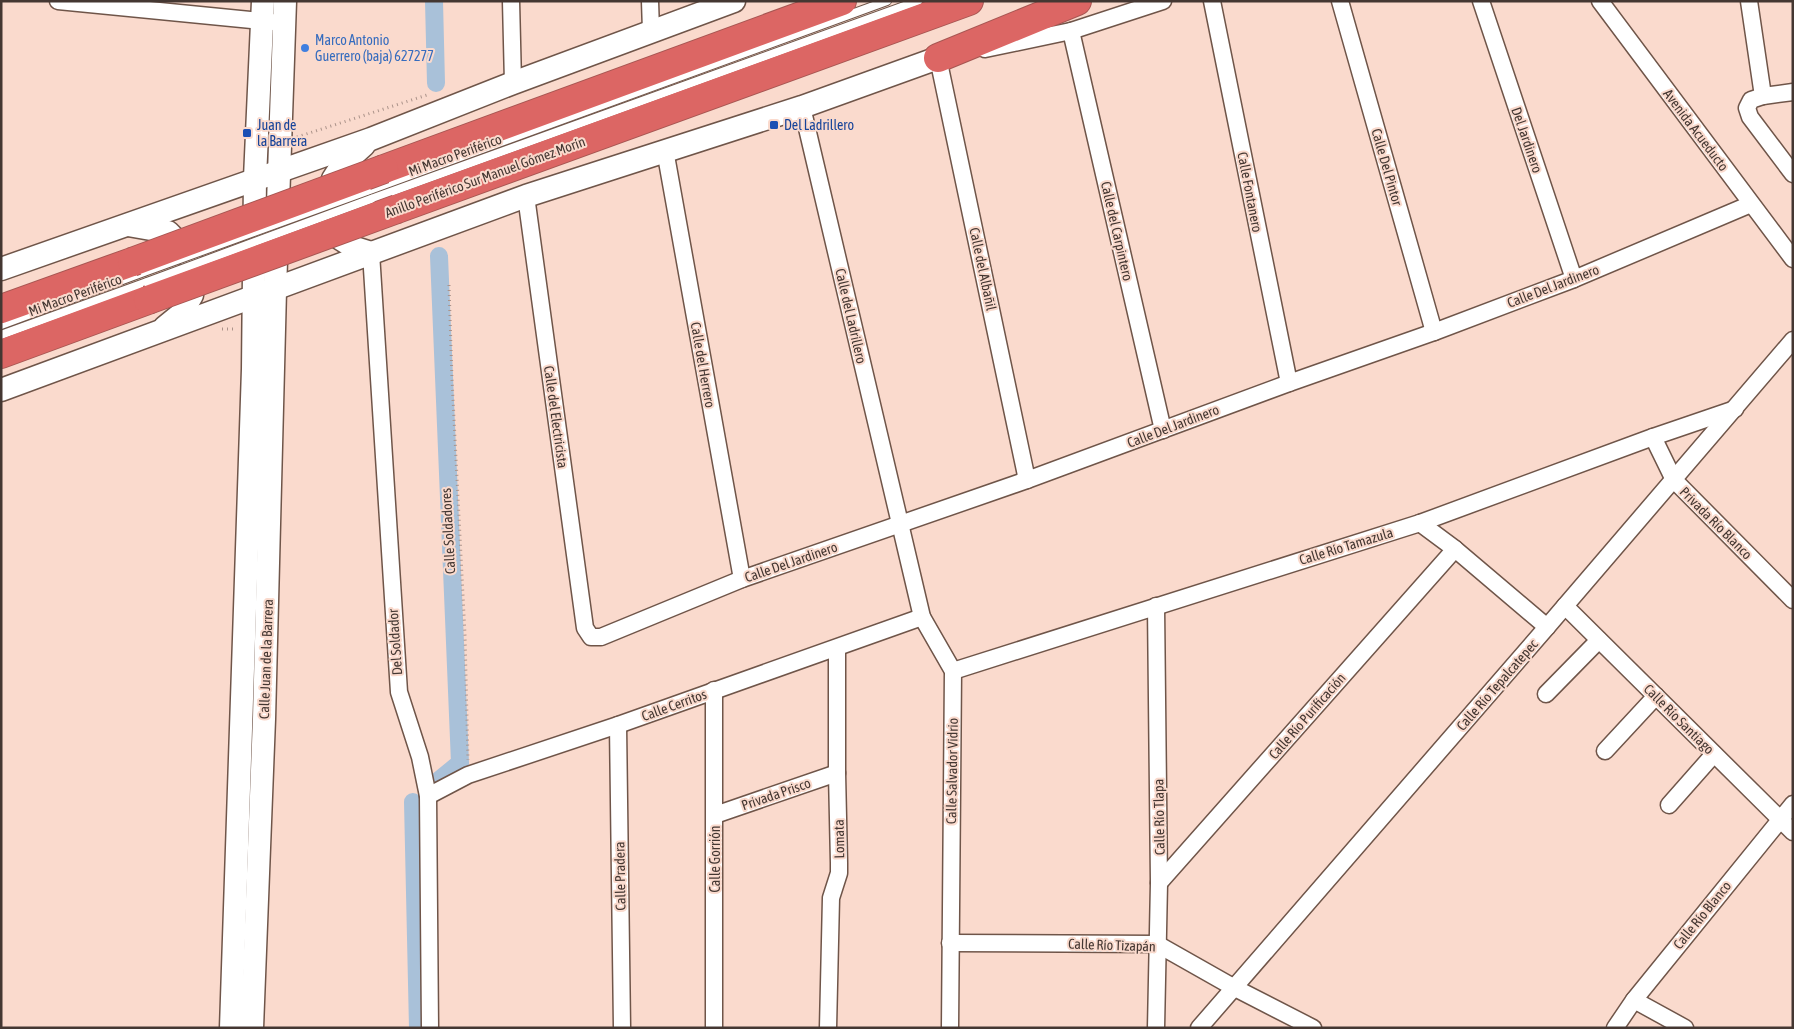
<svg xmlns="http://www.w3.org/2000/svg" width="1794" height="1029" viewBox="0 0 1794 1029" font-family="'Asap Condensed',sans-serif">
	<style>
		.lines { fill: none; stroke-linecap: round; stroke-linejoin: round }
		.canal { stroke: #a9c1d9; stroke-width: 18 }
		.lane-casing { stroke: #6f5549; stroke-width: 10 }
		.street-casing { stroke: #6f5549; stroke-width: 19 }
		.secondary-casing { stroke: #6f5549; stroke-width: 25 }
		.highway-casing { stroke: #a75652; stroke-width: 30 }
		.path { stroke: #ab938a; stroke-width: 3; stroke-dasharray: 1 4; stroke-linecap: butt }
		.lane { stroke: #fff; stroke-width: 8 }
		.street { stroke: #fff; stroke-width: 16 }
		.secondary { stroke: #fff; stroke-width: 22 }
		.highway { stroke: #dc6664; stroke-width: 28 }
		.lane-bridge-casing { stroke: #6f5549; stroke-width: 10; stroke-linecap: butt }
		.highway-bridge-casing { stroke: #a75652; stroke-width: 30; stroke-linecap: butt }
		.lane-bridge { stroke: #fff; stroke-width: 8 }
		.highway-bridge { stroke: #dc6664; stroke-width: 28 }
		.shop-dot { fill: #3f7fe0; stroke: #fadacd; stroke-width: 2 }
		.transit-dot { fill: #1a4fb4; stroke: #fadacd; stroke-width: 2 }
		.labels { text-anchor: middle; stroke-width: 4; stroke-linejoin: round; paint-order: stroke }
		.shop-label { font-size: 14px; fill: #366cbe; stroke: #fadacd; text-anchor: start }
		.transit-label { font-size: 14px; fill: #164399; stroke: #fadacd; text-anchor: start }
		.street-label { font-size: 14px; fill: #443732; stroke: #fadacd }
	</style>
	<rect width="100%" height="100%" fill="#fadacd"/>
	<g class="lines">
		<g class="canal">
			<path d="M434,1L436,83"/>
			<path d="M438,781L460,763L439,256"/>
			<path d="M413,802L418,1028"/>
		</g>
		<g class="lane-casing">
			<g id="lane">
				<path d="M367,191L887,1"/>
				<path d="M371,199L918,1"/>
				<path d="M1,325L144,272"/>
				<path d="M1,335L147,282"/>
			</g>
		</g>
		<g class="street-casing">
			<g id="street">
				<path d="M58,1L272,22"/>
				<path d="M511,1L513,83"/>
				<path d="M650,1L651,31"/>
				<path d="M1212,1L1289,383"/>
				<path d="M1340,1L1434,332"/>
				<path d="M1481,1L1574,279"/>
				<path d="M1600,1L1793,259"/>
				<path d="M1749,1L1763,96"/>
				<path d="M1071,31L1163,430"/>
				<path d="M985,49L1071,31L1163,1"/>
				<path d="M946,57L938,58L1027,480"/>
				<path d="M1793,92L1763,96L1751,100L1747,108L1750,117L1793,174"/>
				<path d="M802,107L922,617L953,671L950,1028"/>
				<path d="M665,150L742,579"/>
				<path d="M526,196L585,628L591,637H601L742,579L1027,480L1289,383L1434,332L1574,279L1751,204"/>
				<path d="M371,253L399,692L420,757L428,796L430,1028"/>
				<path d="M1653,437L1674,480L1793,600"/>
				<path d="M1420,523L1455,549L1547,627"/>
				<path d="M1156,606L1159,883L1156,1028"/>
				<path d="M1565,606L1793,832"/>
				<path d="M953,671L1420,523L1653,437L1735,409"/>
				<path d="M1546,694L1599,640"/>
				<path d="M618,725L622,1028"/>
				<path d="M1605,751L1656,696"/>
				<path d="M428,796L468,775L618,725L922,617"/>
				<path d="M1669,805L1714,754"/>
				<path d="M715,815L837,773"/>
				<path d="M1159,883L1455,549"/>
				<path d="M950,943L1157,944L1233,987L1313,1028"/>
				<path d="M1634,1000L1685,1028"/>
				<path d="M714,1028V690"/>
				<path d="M828,1028L831,898L839,873V863L837,773V648"/>
				<path d="M1199,1028L1547,627L1793,340"/>
				<path d="M1615,1028L1634,1000L1793,804"/>
			</g>
		</g>
		<g class="secondary-casing">
			<g id="secondary">
				<path d="M364,145L342,165L333,179L327,201L331,221L339,238L355,248L371,253"/>
				<path d="M128,225L168,232L186,250L195,269L192,295L181,314L165,327"/>
				<path d="M1,269L371,139L513,83L734,1"/>
				<path d="M1,390L526,196L802,107L938,58"/>
				<path d="M231,1028L253,369L255,178L263,1"/>
				<path d="M252,1028L264,719L275,290L285,1"/>
			</g>
		</g>
		<g class="highway-casing">
			<g id="highway">
				<path d="M938,58L1077,1"/>
				<path d="M384,169L842,1"/>
				<path d="M397,209L969,1"/>
				<path d="M1,309L132,262"/>
				<path d="M1,354L148,300"/>
			</g>
		</g>
		<g class="path">
			<path d="M297,137L427,95"/>
			<path d="M449,285L452,379L465,635L468,760"/>
			<path d="M222,329H233L235,331"/>
		</g>
		<use href="#lane" class="lane"/>
		<use href="#street" class="street"/>
		<use href="#secondary" class="secondary"/>
		<use href="#highway" class="highway"/>
		<g class="lane-bridge-casing">
			<g id="lane-bridge">
				<path d="M144,272L367,191"/>
				<path d="M147,282L371,199"/>
			</g>
		</g>
		<g class="highway-bridge-casing">
			<g id="highway-bridge">
				<path d="M132,262L384,169"/>
				<path d="M148,300L397,209"/>
			</g>
		</g>
		<use href="#lane-bridge" class="lane-bridge"/>
		<use href="#highway-bridge" class="highway-bridge"/>
	</g>
	<circle class="shop-dot" cx="305" cy="48" r="5"/>
	<g class="transit-dot">
		<rect x="769" y="120" width="10" height="10" rx="2.5"/>
		<rect x="242" y="128" width="10" height="10" rx="2.5"/>
	</g>
	<g class="labels">
		<g class="shop-label">
			<text x="315" y="45">Marco Antonio<tspan x="315" dy="16">Guerrero (baja) 627277</tspan></text>
		</g>
		<g class="transit-label">
			<text x="257" y="130">Juan de<tspan x="257" dy="16">la Barrera</tspan></text>
			<text x="784" y="130">Del Ladrillero</text>
		</g>
		<g class="street-label">
			<text transform="translate(1696 130) rotate(53)" y="5">Avenida Acueducto</text>
			<text transform="translate(1527 140) rotate(71)" y="5">Del Jardinero</text>
			<text transform="translate(455 155) rotate(-20)" y="5">Mi Macro Periférico</text>
			<text transform="translate(1387 167) rotate(74)" y="5">Calle Del Pintor</text>
			<text transform="translate(485 177) rotate(-20)" y="5">Anillo Periférico Sur Manuel Gómez Morín</text>
			<text transform="translate(1250 192) rotate(79)" y="5">Calle Fontanero</text>
			<text transform="translate(1117 231) rotate(77)" y="5">Calle del Carpintero</text>
			<text transform="translate(983 269) rotate(78)" y="5">Calle del Albañil</text>
			<text transform="translate(1553 286) rotate(-21)" y="5">Calle Del Jardinero</text>
			<text transform="translate(75 295) rotate(-20)" y="5">Mi Macro Periférico</text>
			<text transform="translate(851 316) rotate(77)" y="5">Calle del Ladrillero</text>
			<text transform="translate(703 365) rotate(80)" y="5">Calle del Herrero</text>
			<text transform="translate(556 417) rotate(82)" y="5">Calle del Electricista</text>
			<text transform="translate(1173 426) rotate(-21)" y="5">Calle Del Jardinero</text>
			<text transform="translate(1716 523) rotate(45)" y="5">Privada Río Blanco</text>
			<text transform="translate(448 531) rotate(-93)" y="5">Calle Soldadores</text>
			<text transform="translate(1346 546) rotate(-17)" y="5">Calle Río Tamazula</text>
			<text transform="translate(791 562) rotate(-19)" y="5">Calle Del Jardinero</text>
			<text transform="translate(395 642) rotate(-94)" y="5">Del Soldador</text>
			<text transform="translate(266 659) rotate(-88)" y="5">Calle Juan de la Barrera</text>
			<text transform="translate(1497 685) rotate(-49)" y="5">Calle Río Tepalcatepec</text>
			<text transform="translate(674 705) rotate(-20)" y="5">Calle Cerritos</text>
			<text transform="translate(1307 716) rotate(-49)" y="5">Calle Río Purificación</text>
			<text transform="translate(1679 719) rotate(45)" y="5">Calle Río Santiago</text>
			<text transform="translate(952 771) rotate(-89)" y="5">Calle Salvador Vidrio</text>
			<text transform="translate(776 794) rotate(-19)" y="5">Privada Prisco</text>
			<text transform="translate(1159 817) rotate(-91)" y="5">Calle Río Tlapa</text>
			<text transform="translate(839 839) rotate(-91)" y="5">Lomata</text>
			<text transform="translate(715 859) rotate(-90)" y="5">Calle Gorrión</text>
			<text transform="translate(620 876) rotate(-91)" y="5">Calle Pradera</text>
			<text transform="translate(1702 915) rotate(-51)" y="5">Calle Río Blanco</text>
			<text transform="translate(1112 945) rotate(2)" y="5">Calle Río Tizapán</text>
		</g>
	</g>
	<rect width="1794" height="1029" fill="none" stroke="#443732" stroke-width="5"/>
</svg>
